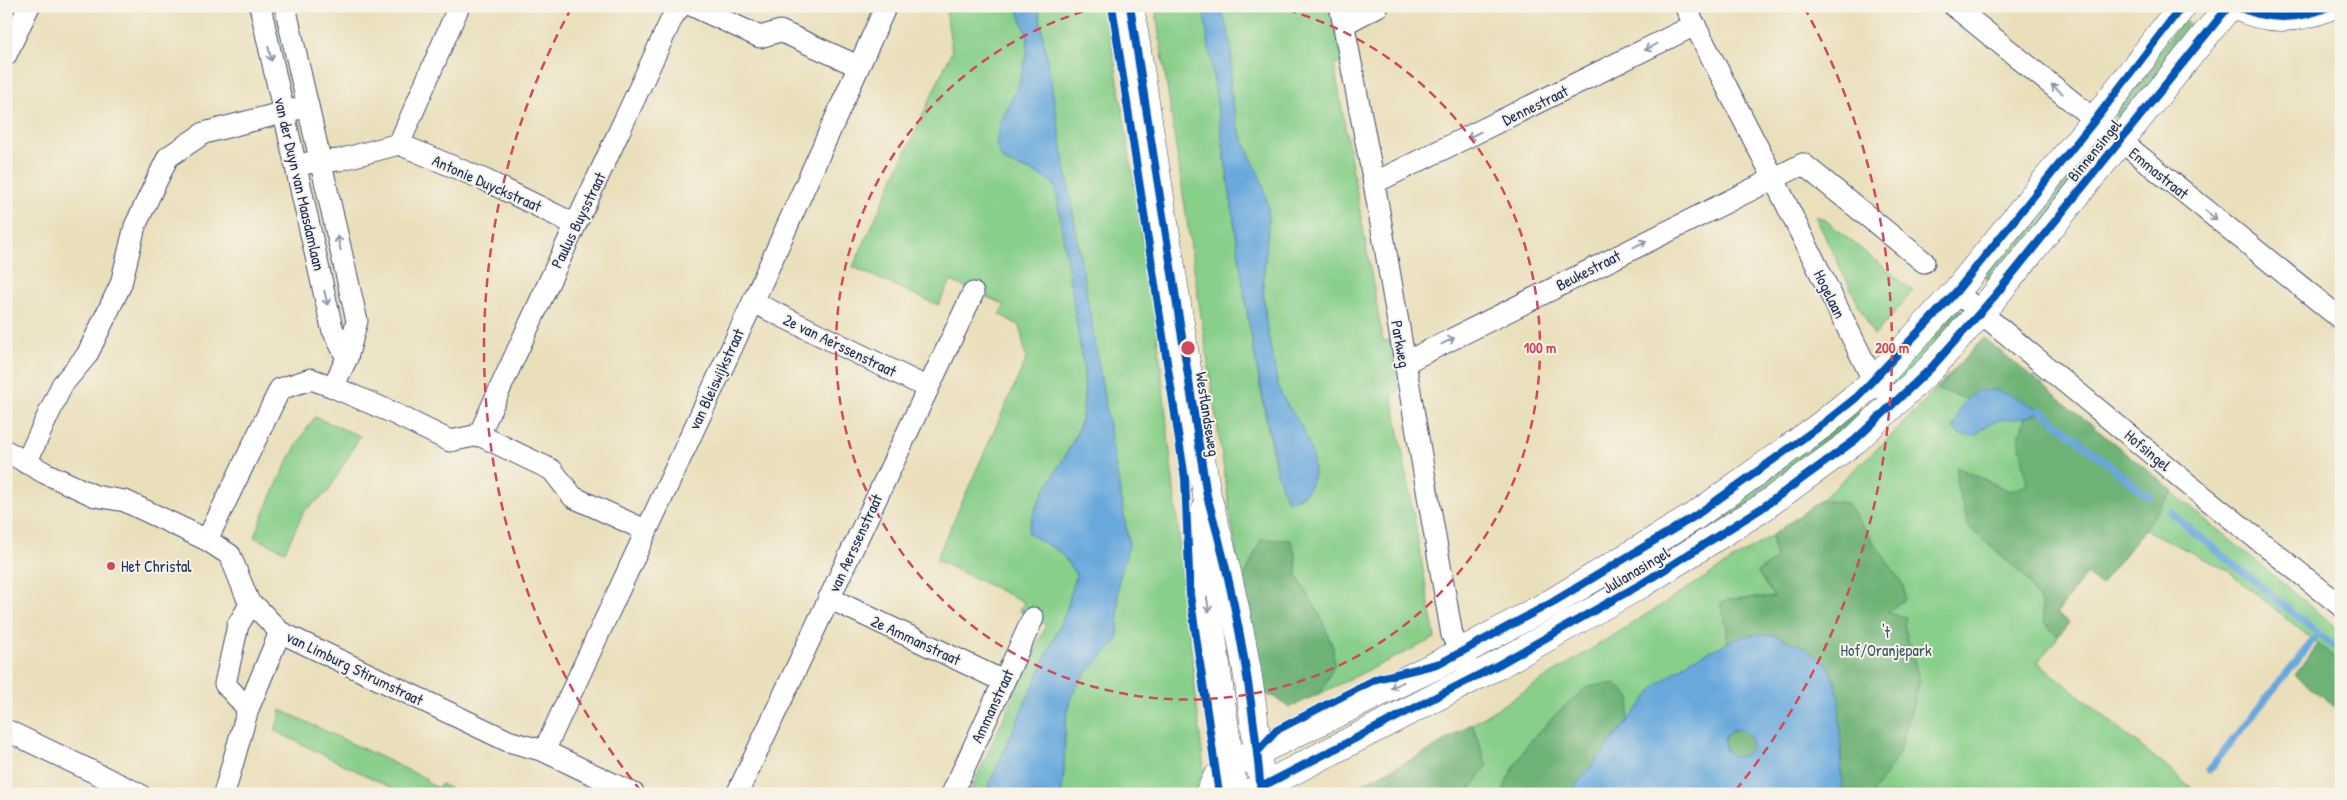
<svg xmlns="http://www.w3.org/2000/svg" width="2347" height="800" viewBox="0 0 2347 800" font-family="'Patrick Hand',sans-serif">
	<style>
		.green { fill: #88cf8a; stroke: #527f74 }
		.forest { fill: #6eb276; stroke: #44706a }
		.water { fill: #68a8dc; stroke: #426c9d; fill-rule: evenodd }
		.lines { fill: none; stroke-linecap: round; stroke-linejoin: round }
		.stream { stroke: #68a8dc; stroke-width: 7 }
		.street-casing { stroke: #3a496c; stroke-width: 23 }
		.secondary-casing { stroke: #3a496c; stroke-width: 29 }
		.street { stroke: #fff; stroke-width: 21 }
		.secondary { stroke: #fff; stroke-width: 28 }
		.cycleway-casing { stroke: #f7f3e8; stroke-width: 11 }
		.cycleway { stroke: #0057b8; stroke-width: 8 }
		.oneway { stroke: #8d97ae }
		.ring { fill: none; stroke: #d1495b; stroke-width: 2.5; stroke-dasharray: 9 6 }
		.poi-dot { fill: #d1495b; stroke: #f7f3e8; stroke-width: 2 }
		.labels { text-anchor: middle; stroke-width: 4; stroke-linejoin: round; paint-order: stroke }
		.street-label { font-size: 16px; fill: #1b2f5e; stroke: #f7f3e8 }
		.poi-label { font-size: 16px; fill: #1b2f5e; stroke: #f7f3e8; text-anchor: start }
		.park-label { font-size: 16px; fill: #365769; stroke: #f7f3e8 }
		.centre { fill: #d1495b; stroke: #f7f3e8; stroke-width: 2.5 }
		.ring-label { font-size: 15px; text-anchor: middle; font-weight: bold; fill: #d1495b; stroke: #f7f3e8; stroke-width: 4; stroke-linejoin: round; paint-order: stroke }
	</style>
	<rect width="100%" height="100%" fill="#f7f3e8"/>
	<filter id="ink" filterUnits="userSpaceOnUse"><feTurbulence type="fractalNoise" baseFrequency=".02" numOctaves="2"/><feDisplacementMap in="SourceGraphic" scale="10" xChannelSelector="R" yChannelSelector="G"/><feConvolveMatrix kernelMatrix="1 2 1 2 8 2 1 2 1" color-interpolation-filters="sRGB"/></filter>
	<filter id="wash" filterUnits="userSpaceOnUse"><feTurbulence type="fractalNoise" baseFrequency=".0096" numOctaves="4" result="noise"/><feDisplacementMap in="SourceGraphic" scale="20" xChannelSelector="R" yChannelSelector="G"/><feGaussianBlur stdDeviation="1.12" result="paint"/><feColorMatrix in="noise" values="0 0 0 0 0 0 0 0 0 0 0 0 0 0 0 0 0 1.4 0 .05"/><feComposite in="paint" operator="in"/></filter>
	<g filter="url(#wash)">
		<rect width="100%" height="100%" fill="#eadfbb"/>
		<g class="green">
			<path d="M940,6H1016L1019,10L1028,37L1027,52L1019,85L1001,121L1003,161L1041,175L1055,185L1084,370C1085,392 1085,414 1076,435C1061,468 1035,497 1028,532L1061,553L1076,575L1067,609L985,794H969L1046,625L1020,611L1024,602L936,560L1026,360L1020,326L999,314L1005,305L951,281L938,305L853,267L952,51L946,11Z"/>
			<path d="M1038,6H1106L1156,322L1204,771L1194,794H1061C1068,762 1060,725 1072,695C1081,674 1104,657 1118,639V583L1129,545Z"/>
			<path d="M1155,6H1203L1248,318L1266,420L1277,473L1296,499L1305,494L1314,476L1311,453L1302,428L1283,400L1278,389L1267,329L1263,288L1268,221L1263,189L1237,123L1230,87L1232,53L1220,6H1330L1343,63L1334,64L1383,341L1390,340L1399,391L1392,393L1435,638L1321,693L1334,665L1320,615L1297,576L1296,557L1241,585Z"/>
			<path d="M1815,216L1823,218L1913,291L1874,336Z"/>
			<path d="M1926,333L1943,348L1902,386L1893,383L1890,376Z"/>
			<path d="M1984,338L2341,631V663L2227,570L2144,529L2101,585L2086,574L2057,613L2069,623L2038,662L2192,788L2195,794H1341L1431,750L1771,536L1821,500L1895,432Z"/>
			<path d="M315,417L360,436L328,492L304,511L285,551L254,537C272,496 288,453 315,417Z"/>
			<path d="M281,710L427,779L426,782L438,788L441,784L461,794H404L275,731Z"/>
		</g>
		<g class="forest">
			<path d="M2183,19L2199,31L2125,120L2117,118L2113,111Z"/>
			<path d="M2089,141L2096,143L2100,150L1996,286L1980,273Z"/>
			<path d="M1956,308L1963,311L1966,315L1943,348L1926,333Z"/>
			<path d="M1984,338L2173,491L2101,585L2086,574L2057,613L2069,623L2058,637L2044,623L2041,603L2024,576L1969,527L1956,483L1957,467L2010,491L2027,485L2019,437L2025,418L2040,412L1976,391L1968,399L1937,390Z"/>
			<path d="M1858,406L1872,418L1789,481L1485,662L1479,659V652Z"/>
			<path d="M1821,500L1847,503L1904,586L1905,599L1887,613L1906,617L1904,625L1920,681L1898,756L1872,794H1842L1840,720L1835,681L1741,637L1727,643V629L1720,604L1730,599L1774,597L1757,572L1776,559L1771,536Z"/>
			<path d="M1261,539L1291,540L1296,557L1297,576L1320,615L1333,648L1334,665L1321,693L1289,708L1275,697L1262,694L1241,585Z"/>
			<path d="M2318,644L2341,663V712L2295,675Z"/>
			<path d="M1615,683L1631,698L1628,720L1574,787L1566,794H1502L1508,778L1528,743L1558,712L1587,687Z"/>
			<path d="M1472,723L1487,766L1467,794H1341L1431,750Z"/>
			<circle cx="1738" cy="743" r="14"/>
		</g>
		<g class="water">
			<path d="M1016,6H1038L1129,545L1118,583V639C1104,657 1081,674 1072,695C1060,725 1068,762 1061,794H985L1067,609L1076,575L1061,553L1028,533C1035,497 1061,468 1076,435C1085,414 1085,392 1084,370L1055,185L1041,175L1003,161L996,144L1001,121L1019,85L1027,52L1028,37Z"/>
			<path d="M1203,6H1220C1225,21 1231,39 1232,54C1233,65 1229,77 1230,88C1231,99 1234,111 1237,122C1244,150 1265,177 1268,207C1270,233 1263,260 1263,286C1263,318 1271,350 1277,380C1280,401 1295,412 1303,430C1315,456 1325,493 1287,501L1277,473L1248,318Z"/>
			<path d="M1996,390L2016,397L2041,410L2040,412L2025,418L2000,420L1990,423L1975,435L1966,436L1957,433L1954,428L1960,407L1976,391Z"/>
			<path d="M1755,634L1777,636L1802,646L1828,664L1839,698L1842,794H1566L1574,787L1657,685L1692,659L1741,637ZM1741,729L1750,736L1751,747L1744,756L1734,757L1725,750L1724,739L1731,730Z"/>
		</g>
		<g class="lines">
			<g class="stream">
				<path d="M2041,410L2149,497"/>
				<path d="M2171,513L2341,652"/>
				<path d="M2209,770L2318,634"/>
			</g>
		</g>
	</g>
	<g filter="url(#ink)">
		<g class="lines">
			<g class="street-casing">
				<g id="street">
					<path d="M260,6L332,328L347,358"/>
					<path d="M693,6L760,37L780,31L858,66"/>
					<path d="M1340,6L1374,183L1452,635L1473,677"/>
					<path d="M1685,6L1773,177L1874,382L1898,402"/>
					<path d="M1954,6L2341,319"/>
					<path d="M1344,24L1378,6"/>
					<path d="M6,55L29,6"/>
					<path d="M399,144L459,6"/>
					<path d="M307,163L339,160L399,144L485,180L574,224"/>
					<path d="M1374,183L1695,25"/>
					<path d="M1956,292L2188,484L2341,606"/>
					<path d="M753,302L928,388"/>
					<path d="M1404,363L1803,164L1924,262"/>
					<path d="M333,387L389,411L450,441L479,435L552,470L573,497L645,530"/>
					<path d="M479,435C542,295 608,156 673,16L681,6"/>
					<path d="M6,451L45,473L95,496L125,501L207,540L230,555L250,605L258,609L280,632L508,741L544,751L634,794"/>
					<path d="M26,463L62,385L87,355L121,284L135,226L168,157L204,133L308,106"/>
					<path d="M207,540L280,389L311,379L333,387L347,358L357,321L285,6"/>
					<path d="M829,598L1003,681"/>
					<path d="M248,709L225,684L238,625L250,605"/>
					<path d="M6,730L139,794"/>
					<path d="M544,751L753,302L886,6"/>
					<path d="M224,794L248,709L280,632"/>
					<path d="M737,794L973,293"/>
					<path d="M952,794L1033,618"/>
				</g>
			</g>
			<g class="secondary-casing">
				<g id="secondary">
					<path d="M1130,6L1207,496C1232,584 1252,677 1259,768"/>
					<path d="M2236,6C2267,21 2299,20 2330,6"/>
					<path d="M1205,512L1201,557L1232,780"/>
					<path d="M1209,794L1217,778L1231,764L1441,663L1553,602L1695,516L1823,424L1874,382L1956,292L2095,120L2182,6"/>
					<path d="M1248,794L1498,665L1643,583L1762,508L1855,440L1931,368L1993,298L2229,6"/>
				</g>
			</g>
			<use href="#street" class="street"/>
			<use href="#secondary" class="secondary"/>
			<g class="cycleway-casing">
				<g id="cycleway">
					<path d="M1112,6L1185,479L1190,595L1219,794"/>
					<path d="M1130,6L1207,496C1235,593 1253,693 1261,794"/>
					<path d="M2236,6C2267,21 2299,20 2330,6"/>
					<path d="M1258,751L1277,730L1376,679L1441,663L1553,602L1695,516L1823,424L1857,397L1956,292L2095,120L2182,6"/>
					<path d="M1261,787L1498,665L1643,583L1762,508L1855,440L1931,368L1993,298L2229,6"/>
				</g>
			</g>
			<use href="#cycleway" class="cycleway"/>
		</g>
		<defs><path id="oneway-shaft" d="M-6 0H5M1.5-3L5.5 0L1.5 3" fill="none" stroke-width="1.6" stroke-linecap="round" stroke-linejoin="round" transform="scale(1.25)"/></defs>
		<g class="oneway">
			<use href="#oneway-shaft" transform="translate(1651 47) rotate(154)"/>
			<use href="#oneway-shaft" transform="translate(270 54) rotate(77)"/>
			<use href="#oneway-shaft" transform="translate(2057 89) rotate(-141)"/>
			<use href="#oneway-shaft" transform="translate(1474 135) rotate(154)"/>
			<use href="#oneway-shaft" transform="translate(2211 215) rotate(39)"/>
			<use href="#oneway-shaft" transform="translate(339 243) rotate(-103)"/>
			<use href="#oneway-shaft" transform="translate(1640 244) rotate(-27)"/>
			<use href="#oneway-shaft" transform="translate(326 298) rotate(77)"/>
			<use href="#oneway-shaft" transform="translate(1448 341) rotate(-27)"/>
			<use href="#oneway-shaft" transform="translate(1208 605) rotate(82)"/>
			<use href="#oneway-shaft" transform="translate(1397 685) rotate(154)"/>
		</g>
	</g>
	<g class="ring">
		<path d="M1273 6A352 352 0 1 1 1103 6"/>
		<path d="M641 791A704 704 0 0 1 572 7M1804 7A704 704 0 0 1 1735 791"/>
	</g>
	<circle class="poi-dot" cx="111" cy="566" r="5"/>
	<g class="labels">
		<g class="street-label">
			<text transform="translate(1535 105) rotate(-26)" y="6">Dennestraat</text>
			<text transform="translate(2094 150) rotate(-51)" y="6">Binnensingel</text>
			<text transform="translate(2159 173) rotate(39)" y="6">Emmastraat</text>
			<text transform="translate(487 183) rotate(24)" y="6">Antonie Duyckstraat</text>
			<text transform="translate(300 184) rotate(77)" y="6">van der Duyn van Maasdamlaan</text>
			<text transform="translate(578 220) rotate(-64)" y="6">Paulus Buysstraat</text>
			<text transform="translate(1588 270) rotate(-27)" y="6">Beukestraat</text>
			<text transform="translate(1830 294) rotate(64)" y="6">Hogelaan</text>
			<text transform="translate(1401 344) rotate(80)" y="6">Parkweg</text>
			<text transform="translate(840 345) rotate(26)" y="6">2e van Aerssenstraat</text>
			<text transform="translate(716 379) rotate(-65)" y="6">van Bleiswijkstraat</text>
			<text transform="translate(1208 414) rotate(81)" y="6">Westlandseweg</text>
			<text transform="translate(2148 450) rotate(40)" y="6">Hofsingel</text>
			<text transform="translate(855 543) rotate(-65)" y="6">van Aerssenstraat</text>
			<text transform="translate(1636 570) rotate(-31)" y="6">Julianasingel</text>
			<text transform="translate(916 640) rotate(25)" y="6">2e Ammanstraat</text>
			<text transform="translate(355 668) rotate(26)" y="6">van Limburg Stirumstraat</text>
			<text transform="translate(992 706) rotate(-65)" y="6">Ammanstraat</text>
		</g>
		<g class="poi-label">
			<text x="121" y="572">Het Christal</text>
		</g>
		<g class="park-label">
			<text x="1886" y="638">'t<tspan x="1886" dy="18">Hof/Oranjepark</tspan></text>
		</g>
	</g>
	<circle cx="1188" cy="348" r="8" class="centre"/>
	<g class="ring-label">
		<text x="1540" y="353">100 m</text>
		<text x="1892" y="353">200 m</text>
	</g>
	<rect width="2347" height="800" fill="none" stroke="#f7f3e8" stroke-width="25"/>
</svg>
